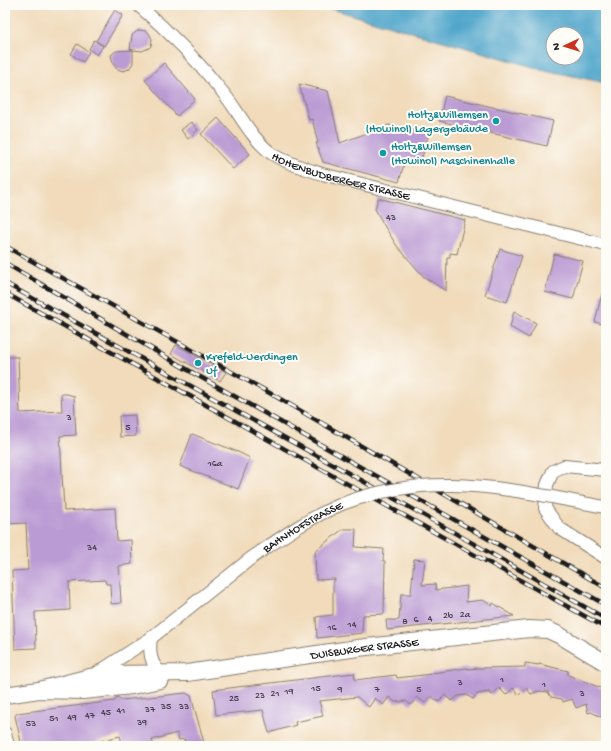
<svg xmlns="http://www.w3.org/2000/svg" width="611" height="751" viewBox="0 0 611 751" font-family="'Gochi Hand',sans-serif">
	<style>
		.water { fill: #4fa5cb; stroke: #366074; fill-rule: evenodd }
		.building { fill: #bb9bd4 }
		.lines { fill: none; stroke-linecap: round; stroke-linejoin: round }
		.minor-casing { stroke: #867c6c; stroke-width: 14 }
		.major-casing { stroke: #867c6c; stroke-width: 18 }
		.minor { stroke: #fff; stroke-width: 12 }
		.major { stroke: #fff; stroke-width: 16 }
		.rail-casing { stroke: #1c1c1c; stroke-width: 4.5 }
		.rail { stroke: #fdfcf7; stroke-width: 3; stroke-dasharray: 9; stroke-linecap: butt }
		.minor-bridge-casing { stroke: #867c6c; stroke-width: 14; stroke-linecap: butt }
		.minor-bridge { stroke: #fff; stroke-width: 12 }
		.culture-dot { fill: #0f9aa8; stroke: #fdfcf7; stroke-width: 1.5 }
		.labels { text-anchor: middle; stroke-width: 4; stroke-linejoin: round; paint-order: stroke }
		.number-label { font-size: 10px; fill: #443c4a }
		.culture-label { font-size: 12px; fill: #0d838f; stroke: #fdfcf7; text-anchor: start }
		.street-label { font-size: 12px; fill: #1c1c1c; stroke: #fdfcf7 }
	</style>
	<rect width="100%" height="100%" fill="#fdfcf7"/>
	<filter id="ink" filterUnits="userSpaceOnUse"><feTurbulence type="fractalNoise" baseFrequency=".025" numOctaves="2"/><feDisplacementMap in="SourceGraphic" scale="8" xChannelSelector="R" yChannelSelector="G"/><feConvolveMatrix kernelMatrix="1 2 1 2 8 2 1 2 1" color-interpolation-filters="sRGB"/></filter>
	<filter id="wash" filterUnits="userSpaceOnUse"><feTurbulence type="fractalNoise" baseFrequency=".012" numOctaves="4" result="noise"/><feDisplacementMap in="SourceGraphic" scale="16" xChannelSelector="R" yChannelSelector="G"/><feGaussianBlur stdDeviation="0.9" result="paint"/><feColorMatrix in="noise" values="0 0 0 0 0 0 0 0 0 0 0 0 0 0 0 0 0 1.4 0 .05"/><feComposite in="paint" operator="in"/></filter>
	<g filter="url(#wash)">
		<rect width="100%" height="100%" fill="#f1dbbb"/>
		<path class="water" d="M318,5H606V83L540,69ZM553,34H577V58H553Z"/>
		<g id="blocks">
			<g class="building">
				<path d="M115,10L123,15L104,46L96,41Z"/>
				<path d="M139,30L146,31L149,33L152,39L151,46L149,48L142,51L133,50V63L129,69L123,71L117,69L113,64L111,55L116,51L133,50L130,49L132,35Z"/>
				<path d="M94,40L103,46L97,55L89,49Z"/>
				<path d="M77,44L89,52L83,62L71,54Z"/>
				<path d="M164,63L195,99L177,116L145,80Z"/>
				<path d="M299,84L328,91L340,143L389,125L413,131L414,129L429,133L420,164L405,160L399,182L323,162L316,143H318L312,119L309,120Z"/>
				<path d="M445,96L553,121L547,146L439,121Z"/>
				<path d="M218,118L250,154L233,169L201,134Z"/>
				<path d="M191,122L198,130L188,139L181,130Z"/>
				<path d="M378,198L465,220L457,254L450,253V257H447L446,291L424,277L397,246L385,227L375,209Z"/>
				<path d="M500,249L522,256L507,302L485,295Z"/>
				<path d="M554,254L583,261L573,299L545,292Z"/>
				<path d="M602,293L606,294V325L595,322Z"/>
				<path d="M514,311L536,323L529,338L510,327Z"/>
				<path d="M176,345L226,372L220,381L171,354Z"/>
				<path d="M5,357H18L20,413L62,411L61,394H67L74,396L76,435L60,436L64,511L115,508L117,541L131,540L132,564L119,566L121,603L111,604L110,584H106L105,580L69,582L70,610L35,612L36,648L15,649L12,571L28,570L26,523L5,524Z"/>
				<path d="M135,415L136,436L120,437L119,416Z"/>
				<path d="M192,434L238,452L250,458L238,489L180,466Z"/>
				<path d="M343,529H356L355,547L384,549L383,561H385L384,614L363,615L362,633L317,638L316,617L333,615V583L335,579L316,580L315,551Z"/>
				<path d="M414,559L425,560L422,585L435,584L436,590L467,586L466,602L483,600L492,606L493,603L514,616L387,630L386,620H399L401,594H411Z"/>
				<path d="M525,663L539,665V664L568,671V675L606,690V719L591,712L588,713L586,704L576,708L572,699L563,702L562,699L551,697L548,692L539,691L531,694L526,688L519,695L513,688L506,695L499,688L492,695L489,692L477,694L473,699L466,695L458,696L452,701L444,695L439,702L431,696L425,703L417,697L411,705L406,701L395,702L389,697L383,705L375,698L369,707L357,697L319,701L323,716L295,722L296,725L269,733L263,710L216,715L213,690L354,673L355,680L396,675L397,678L432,674V673L467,668L468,669L479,668L525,667Z"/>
				<path d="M186,693L191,696L205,746H186L184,739L179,740L177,733L152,740L154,746H123L120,736L96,742L97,746H22L15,716L17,713L115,701L117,697L122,700Z"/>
			</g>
		</g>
	</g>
	<g filter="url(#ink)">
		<use href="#blocks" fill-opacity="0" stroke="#867c6c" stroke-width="1"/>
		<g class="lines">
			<g class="minor-casing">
				<g id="minor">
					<path id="s1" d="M138,5C171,33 199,62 225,95C240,114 251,138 271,153C286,163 304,168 322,174L606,245"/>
					<path d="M606,470L564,466L553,471L547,485L545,508L559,528L606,558"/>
					<path d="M151,638C149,652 150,664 162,674"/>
					<path d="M94,675L151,638L250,559"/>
					<path d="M5,733L8,746"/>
				</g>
			</g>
			<g class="major-casing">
				<g id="major">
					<path id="s2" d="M39,690L90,677L111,674L187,673L358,648L529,629L548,630L559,635L606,663"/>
					<path d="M5,695L39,690L83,691L132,686L160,680"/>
				</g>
			</g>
			<use href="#minor" class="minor"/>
			<use href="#major" class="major"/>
			<g class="rail-casing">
				<g id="rail">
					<path d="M5,246L275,396L606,588"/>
					<path d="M5,263L195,374L606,605"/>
					<path d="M5,283L388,495L606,619"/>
					<path d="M5,293L606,628"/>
				</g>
			</g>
			<use href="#rail" class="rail"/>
			<g class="minor-bridge-casing">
				<g id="minor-bridge">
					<path id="s3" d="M250,559C279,539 308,518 342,504C375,491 417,484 452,485C504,486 555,498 606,507"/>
				</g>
			</g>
			<use href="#minor-bridge" class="minor-bridge"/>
		</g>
	</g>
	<g class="culture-dot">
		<circle cx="496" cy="121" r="4"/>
		<circle cx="383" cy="153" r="4"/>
		<circle cx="198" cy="363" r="4"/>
	</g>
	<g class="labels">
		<g class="number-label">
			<text x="391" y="220">43</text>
			<text x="69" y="420">3</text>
			<text x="128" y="430">5</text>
			<text x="215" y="466">16a</text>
			<text x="92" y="550">34</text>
			<text x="465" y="617">2a</text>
			<text x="448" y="618">2b</text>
			<text x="430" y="621">4</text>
			<text x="416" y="622">6</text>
			<text x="405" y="624">8</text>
			<text x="352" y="627">14</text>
			<text x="332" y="630">16</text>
			<text x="502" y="682">1</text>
			<text x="460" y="685">3</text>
			<text x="544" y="687">1</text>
			<text x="316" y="691">15</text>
			<text x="340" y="692">9</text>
			<text x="377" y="692">7</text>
			<text x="419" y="692">5</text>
			<text x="289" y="694">19</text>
			<text x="275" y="696">21</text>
			<text x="582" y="696">3</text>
			<text x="260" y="698">23</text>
			<text x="234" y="701">25</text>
			<text x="166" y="709">35</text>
			<text x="184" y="709">33</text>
			<text x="150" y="712">37</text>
			<text x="121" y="713">41</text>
			<text x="106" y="715">45</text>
			<text x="90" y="718">47</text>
			<text x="72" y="720">49</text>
			<text x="54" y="721">51</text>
			<text x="142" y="725">39</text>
			<text x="31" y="726">53</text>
		</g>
		<g class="culture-label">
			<text x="488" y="118" text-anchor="end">Holtz&amp;Willemsen<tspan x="488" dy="14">(Howinol) Lagergebäude</tspan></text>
			<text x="391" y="150">Holtz&amp;Willemsen<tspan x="391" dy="14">(Howinol) Maschinenhalle</tspan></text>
			<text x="206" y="360">Krefeld-Uerdingen<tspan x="206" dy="14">Uf</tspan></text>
		</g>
		<g class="street-label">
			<text dy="4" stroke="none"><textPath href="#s1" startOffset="274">HOHENBUDBERGER STRASSE</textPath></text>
			<text dy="4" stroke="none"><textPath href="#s3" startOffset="62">BAHNHOFSTRASSE</textPath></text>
			<text dy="4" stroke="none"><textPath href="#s2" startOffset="329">DUISBURGER STRASSE</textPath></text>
		</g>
	</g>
	<rect width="611" height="751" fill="none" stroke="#fdfcf7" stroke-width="20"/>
	<g transform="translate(565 46) rotate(266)"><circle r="19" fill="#fdfcf7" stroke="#a3a29f"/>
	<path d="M0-3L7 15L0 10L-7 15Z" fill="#c8321e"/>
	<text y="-6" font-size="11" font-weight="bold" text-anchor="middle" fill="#1c1c1c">N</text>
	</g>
</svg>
